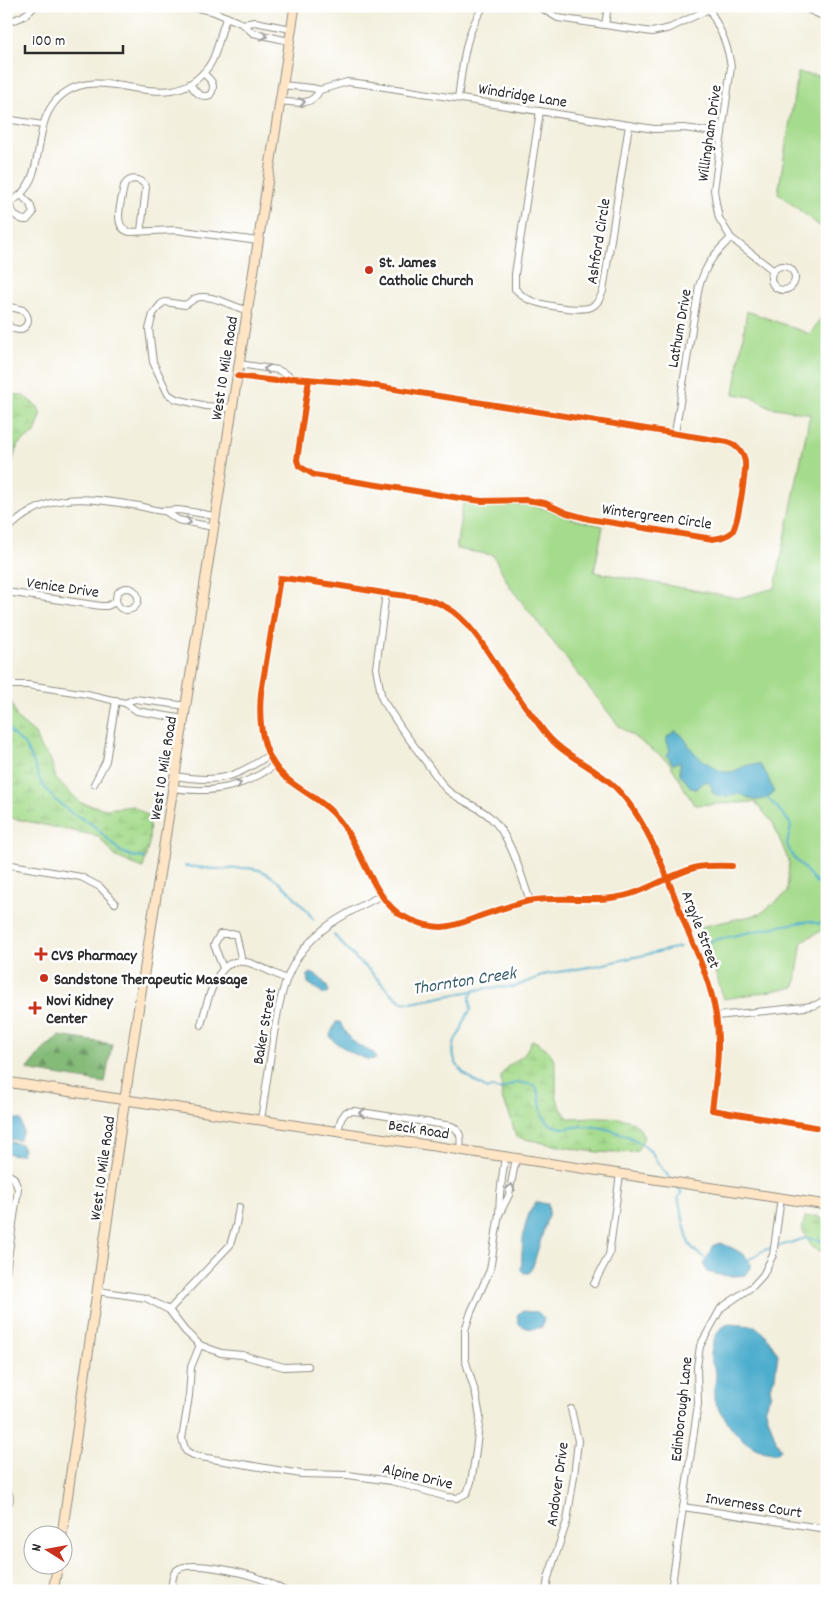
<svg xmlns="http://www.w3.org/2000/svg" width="833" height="1597" viewBox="0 0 833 1597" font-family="Dekko,sans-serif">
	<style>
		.forest { fill: url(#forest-firs); stroke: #587352 }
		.wetland { fill: url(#wetland-marsh); stroke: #68835c }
		.park { fill: #a5db8c; stroke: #68835c }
		.water { fill: #4eadcd; stroke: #3c6c7c }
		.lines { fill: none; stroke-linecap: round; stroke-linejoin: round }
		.stream { stroke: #4eadcd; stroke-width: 2 }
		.minor-casing { stroke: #8f8d84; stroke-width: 8 }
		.secondary-casing { stroke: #8f8d84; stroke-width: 11 }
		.minor { stroke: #fff; stroke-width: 6 }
		.secondary { stroke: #fee5c5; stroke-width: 9 }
		.cycleway-casing { stroke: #fff; stroke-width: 9 }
		.cycleway { stroke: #e8590c; stroke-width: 6 }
		.oneway { stroke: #a0a0a0 }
		.poi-dot { fill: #c8321e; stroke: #fff; stroke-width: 2 }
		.labels { text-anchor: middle; stroke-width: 5; stroke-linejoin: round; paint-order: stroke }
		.street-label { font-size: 16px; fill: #2b2b2b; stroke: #fff }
		.poi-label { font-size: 16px; font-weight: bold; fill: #2b2b2b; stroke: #fff; text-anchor: start }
		.water-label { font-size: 18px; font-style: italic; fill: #395f6c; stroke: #fff }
	</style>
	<defs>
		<pattern id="forest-firs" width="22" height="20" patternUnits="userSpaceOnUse" patternTransform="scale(1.25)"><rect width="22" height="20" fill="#84bb78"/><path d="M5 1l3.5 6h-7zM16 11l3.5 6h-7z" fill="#6c9863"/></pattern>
		<pattern id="wetland-marsh" width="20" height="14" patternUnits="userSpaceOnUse" patternTransform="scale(1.25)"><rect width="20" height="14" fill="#a5db8c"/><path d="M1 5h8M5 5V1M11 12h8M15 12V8" fill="none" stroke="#8ebc79"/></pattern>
	</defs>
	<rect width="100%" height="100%" fill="#fff"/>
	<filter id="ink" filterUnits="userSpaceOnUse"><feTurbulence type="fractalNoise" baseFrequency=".02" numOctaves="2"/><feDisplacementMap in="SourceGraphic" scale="10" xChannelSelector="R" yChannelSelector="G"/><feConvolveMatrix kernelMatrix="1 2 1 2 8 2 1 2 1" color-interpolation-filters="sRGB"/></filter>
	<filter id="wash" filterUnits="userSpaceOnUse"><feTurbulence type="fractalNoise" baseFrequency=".0096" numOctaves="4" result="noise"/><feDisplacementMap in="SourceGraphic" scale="20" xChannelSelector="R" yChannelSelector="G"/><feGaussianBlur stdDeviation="1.12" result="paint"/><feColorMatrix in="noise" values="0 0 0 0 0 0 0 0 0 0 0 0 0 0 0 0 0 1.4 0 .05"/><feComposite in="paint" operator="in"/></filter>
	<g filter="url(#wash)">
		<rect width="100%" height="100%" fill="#f3efdd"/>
		<path class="forest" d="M59,1036L112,1044L105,1083L27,1070L42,1051Z"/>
		<g class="wetland">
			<path d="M8,394L22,395L38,407L41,416L35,433L18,444L10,469L6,472V395Z"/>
			<path d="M6,697L10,698L17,719L35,734L40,747L50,758L56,779L81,803L106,809L133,806L150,817L149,843L143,868L116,857L98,836L6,817Z"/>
			<path d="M532,1040C577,1060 539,1090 569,1118C586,1118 626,1113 638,1126C640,1129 642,1133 644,1137L637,1151C604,1158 549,1144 516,1137L509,1113L502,1099L501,1076L507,1067L524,1055Z"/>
			<path d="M817,1216L827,1222V1254L812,1247L802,1230L805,1217Z"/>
		</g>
		<g class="park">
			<path d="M798,73L827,77V232L778,193Z"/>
			<path d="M827,309V928L802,941L795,987L724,999L700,927L760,914L787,893L789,862L773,823L755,802L694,805L669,762L619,726L510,587L493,555L456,549L463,503L479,505L529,504L550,510L576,520L603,526L594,572L738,598L775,588L810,414L770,407L752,397L734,394L747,311L810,334Z"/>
		</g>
		<g class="water">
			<path d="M675,731C685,735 687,744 693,751C698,757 712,767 719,770C735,778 744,760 760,765L767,775L774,792C762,803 754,802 741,794C731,795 721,800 712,792V787L708,782H703L696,789L691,788L680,774V762L673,764L667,755L670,750L667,742V737Z"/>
			<path d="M311,973C321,977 325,982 329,991L325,995L308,983L307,976Z"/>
			<path d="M336,1022H340C347,1039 357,1046 374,1053L376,1059C365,1063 342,1047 332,1040L330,1035Z"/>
			<path d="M6,1117L21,1120L23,1132L19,1140L6,1139Z"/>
			<path d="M6,1141L21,1144L23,1149L22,1154L16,1155L6,1153Z"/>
			<path d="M536,1202L548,1204L549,1212L533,1266L529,1273H524L521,1270C523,1246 521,1222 536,1202Z"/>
			<path d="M721,1243C734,1249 760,1258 746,1275C732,1277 721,1276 707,1272L704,1264L714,1245Z"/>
			<path d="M521,1311L538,1312L544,1318L542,1327C533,1330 526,1329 519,1324L517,1315Z"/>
			<path d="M729,1324L755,1326L766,1335L778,1354L775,1377L770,1386L771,1394L765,1407L776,1441L781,1449L778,1453C753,1454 735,1435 723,1415C720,1410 715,1404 714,1398C713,1390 716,1382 716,1374C716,1369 712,1365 711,1360C710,1347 716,1327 729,1324Z"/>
		</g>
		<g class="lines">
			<g class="stream">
				<path d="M6,723L12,734L24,744L33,761L41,783L53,798L73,814L92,824L120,851L131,856L144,858"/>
				<path d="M767,798L777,807L790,823L791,827L787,844L791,854L817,883L827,884"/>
				<path d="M185,866C198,867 215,870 228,869C239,868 248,867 259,870C278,876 302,904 314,920"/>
				<path d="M334,935L356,959L368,969L390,992L402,1002L411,1003L487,988L514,987L547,974L595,966L680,947"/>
				<path d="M707,943L714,940L779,926L810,921L819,924L823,921L827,923"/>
				<path d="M473,992L470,997L471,1010C465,1016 464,1023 461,1031C459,1035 456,1037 455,1041C447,1067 469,1078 487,1089L492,1087C501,1094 508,1085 517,1082L534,1085C545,1097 535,1116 552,1125C563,1131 575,1126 586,1126C607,1127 635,1136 650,1151C654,1154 654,1157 656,1160C660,1167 666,1173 671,1179"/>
				<path d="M677,1186L682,1193L678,1197L679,1202L689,1244L696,1252L708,1260"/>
				<path d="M776,1247L806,1238L827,1242"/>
				<path d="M747,1261L762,1251L771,1248"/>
			</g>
		</g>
	</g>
	<g filter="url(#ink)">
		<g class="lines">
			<g class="minor-casing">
				<g id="minor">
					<path d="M186,6L212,11L243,24L255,22L291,29"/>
					<path d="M538,6L558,18L652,32L670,28L715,6"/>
					<path d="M801,6L827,18"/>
					<path d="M710,10C721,32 727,41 731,67L714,190L716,203L719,218L731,238L774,271"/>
					<path d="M6,21C18,21 27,15 35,6"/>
					<path d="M243,24L253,33L289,41"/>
					<path d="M605,25L608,6"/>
					<path d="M190,84C195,91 200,99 210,95C217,85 211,80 203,73"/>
					<path d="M282,85L312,88L320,90L347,82L365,84L654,129L684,128L722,133"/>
					<path d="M458,98C463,65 464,34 484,6"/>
					<path d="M279,101C296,103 311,107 320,90"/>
					<path d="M540,111L515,274V289C518,291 521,295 524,297C536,305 578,312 591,307C598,304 600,298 603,291L629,125"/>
					<path d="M6,119L43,125"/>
					<path d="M8,204C13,212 17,221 27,220L33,213L30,204L21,195"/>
					<path d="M6,205C54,181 25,123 63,94C107,61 169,122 209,66C219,52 219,33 227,17"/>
					<path d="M141,231L146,187C141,177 129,177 124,186C122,200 111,228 130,232L176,230L258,241"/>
					<circle cx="783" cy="278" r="12"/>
					<path d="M6,306L23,310C31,318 29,327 19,330L11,328L6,322"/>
					<path d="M239,364L278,370L293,378"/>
					<path d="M237,376L276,381L293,378L357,383L728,442C737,446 744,452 745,462C746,472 738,525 732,532C727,537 720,538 713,539L589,519L567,513L545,503L526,500L482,501L466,499L314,475L299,466L297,460L309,379"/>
					<path d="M232,408L206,406L176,399L168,394L153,362L149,329L153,314L161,304L165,302L185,305C189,303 192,300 196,298C211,293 232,307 247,310"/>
					<path d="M675,433L699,286C707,263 713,255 731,238"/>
					<path d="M165,511L178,520L213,527"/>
					<path d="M6,531C47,489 87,498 139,506C147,508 157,511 165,511C169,511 173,510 177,510C190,511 202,514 215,516"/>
					<circle cx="127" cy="599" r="11"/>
					<path d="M6,592L101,606H107L116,602"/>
					<path d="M386,593L376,668L382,699L401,728L445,788C458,801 477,805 490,817C511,836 521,875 530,901"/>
					<path d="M6,685H28L87,694L125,703L137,711L184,719"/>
					<path d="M125,703L135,699L187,706"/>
					<path d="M175,776C217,783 234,779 269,755"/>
					<path d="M94,784L106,761L116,700"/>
					<path d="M173,788C213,794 242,788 275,765"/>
					<path d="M6,864L81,877L100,887L115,903"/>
					<path d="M732,866C720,866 709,865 698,867C676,872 653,887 631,894C598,904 563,895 529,901C515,904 500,909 486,914C471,919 458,926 442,927C428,927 411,921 399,914C369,892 360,840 333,813C321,800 305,793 291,782C262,761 258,726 261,693L280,578C314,581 348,587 383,593C404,596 427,596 446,607C471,620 493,661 509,684C520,700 532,715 543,730C562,756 594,766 615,787C649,821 668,880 685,924C697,953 711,983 716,1015C721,1046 716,1079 712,1110L827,1129"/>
					<path d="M223,968L214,945L220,934H236L242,962"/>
					<path d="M716,1016L805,1007L816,1005L827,999"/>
					<path d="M201,1025C207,1004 215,955 246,962C259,965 273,973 286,979"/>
					<path d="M261,1120C265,1093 269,1067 273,1040C281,991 286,957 329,925C346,913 365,904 382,895"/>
					<path d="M338,1131L341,1119L346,1112L354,1111L452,1126C462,1132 461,1139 460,1150"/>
					<path d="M6,1173L14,1178L18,1189L6,1272"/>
					<path d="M500,1213L509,1195L516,1158"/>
					<path d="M594,1284L609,1255L620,1174"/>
					<path d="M98,1291L146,1298L169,1310L185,1331L200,1345L221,1353L242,1355L284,1367L308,1366"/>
					<path d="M169,1310L230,1245L236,1225L239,1207"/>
					<path d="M200,1345L191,1367L189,1396L182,1439L186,1451L195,1456L301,1474L348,1475L391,1481L447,1497L457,1498L467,1493L471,1482L475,1458L480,1417L476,1395L465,1359V1330L471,1312L490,1270L499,1214L500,1194L505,1156"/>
					<path d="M6,1489C11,1495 11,1501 6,1508"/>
					<path d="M683,1507L820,1528"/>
					<path d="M171,1591C172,1585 172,1576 175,1572C185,1557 247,1574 261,1579C269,1582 277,1587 285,1591"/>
					<path d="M546,1591L548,1578L567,1521L574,1476L578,1441L571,1409"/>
					<path d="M671,1591L698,1404L697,1367L700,1346L721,1308L753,1286L763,1275L773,1255L781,1198"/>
				</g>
			</g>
			<g class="secondary-casing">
				<g id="secondary">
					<path d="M6,1082L827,1205"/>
					<path d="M62,1534L132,1050L295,6"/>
					<path d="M53,1591L58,1564"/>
				</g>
			</g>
			<use href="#minor" class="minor"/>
			<use href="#secondary" class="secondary"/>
			<g class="cycleway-casing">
				<g id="cycleway">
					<path d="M237,376L276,381L293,378L357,383L728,442C737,446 744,452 745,462C746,472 738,525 732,532C727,537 720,538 713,539L589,519L567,513L545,503L526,500L482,501L466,499L314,475L299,466L297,460L309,379"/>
					<path d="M732,866C720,866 709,865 698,867C676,872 653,887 631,894C598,904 563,895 529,901C515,904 500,909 486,914C471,919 458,926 442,927C428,927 411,921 399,914C369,892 360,840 333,813C321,800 305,793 291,782C262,761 258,726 261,693L280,578C314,581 348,587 383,593C404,596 427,596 446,607C471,620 493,661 509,684C520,700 532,715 543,730C562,756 594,766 615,787C649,821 668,880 685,924C697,953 711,983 716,1015C721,1046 716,1079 712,1110L827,1129"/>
				</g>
			</g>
			<use href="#cycleway" class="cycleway"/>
		</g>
		<defs><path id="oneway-chevron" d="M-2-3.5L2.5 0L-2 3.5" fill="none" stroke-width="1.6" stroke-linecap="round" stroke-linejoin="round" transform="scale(1.25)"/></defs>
		<g class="oneway">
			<use href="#oneway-chevron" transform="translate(264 36) rotate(14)"/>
			<use href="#oneway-chevron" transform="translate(302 102) rotate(-8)"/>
			<use href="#oneway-chevron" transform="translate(267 369) rotate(-171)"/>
			<use href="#oneway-chevron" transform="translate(188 522) rotate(14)"/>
			<use href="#oneway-chevron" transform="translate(238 784) rotate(-22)"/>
			<use href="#oneway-chevron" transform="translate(362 1113) rotate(-172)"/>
			<use href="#oneway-chevron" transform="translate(511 1187) rotate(-78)"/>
		</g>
	</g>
	<g class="poi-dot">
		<circle cx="369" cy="270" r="5"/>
		<path d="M38.5 946.5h5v5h5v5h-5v5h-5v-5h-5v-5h5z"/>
		<circle cx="44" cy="978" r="5"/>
		<path d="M32.5 1000.5h5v5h5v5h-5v5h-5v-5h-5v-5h5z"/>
	</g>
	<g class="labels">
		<g class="street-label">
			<text transform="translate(523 94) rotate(9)" y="6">Windridge Lane</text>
			<text transform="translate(708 133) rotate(-82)" y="6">Willingham Drive</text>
			<text transform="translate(597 241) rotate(-81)" y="6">Ashford Circle</text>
			<text transform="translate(678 328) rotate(-80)" y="6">Lathum Drive</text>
			<text transform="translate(223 368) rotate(-81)" y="6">West 10 Mile Road</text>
			<text transform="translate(657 515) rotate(8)" y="6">Wintergreen Circle</text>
			<text transform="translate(63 586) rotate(8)" y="6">Venice Drive</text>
			<text transform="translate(162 768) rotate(-81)" y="6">West 10 Mile Road</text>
			<text transform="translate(702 929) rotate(69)" y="6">Argyle Street</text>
			<text transform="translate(263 1026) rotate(-80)" y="6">Baker Street</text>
			<text transform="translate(419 1128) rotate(9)" y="6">Beck Road</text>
			<text transform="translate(101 1168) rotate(-82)" y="6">West 10 Mile Road</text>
			<text transform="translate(680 1409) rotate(-84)" y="6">Edinborough Lane</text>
			<text transform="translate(418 1475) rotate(13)" y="6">Alpine Drive</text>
			<text transform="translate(556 1484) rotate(-82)" y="6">Andover Drive</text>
			<text transform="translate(754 1504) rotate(9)" y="6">Inverness Court</text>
		</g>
		<g class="poi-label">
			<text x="379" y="267">St. James<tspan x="379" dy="18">Catholic Church</tspan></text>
			<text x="51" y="960">CVS Pharmacy</text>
			<text x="54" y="984">Sandstone Therapeutic Massage</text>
			<text x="46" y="1005">Novi Kidney<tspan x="46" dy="18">Center</tspan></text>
		</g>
		<g class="water-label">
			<text transform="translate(464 980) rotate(-9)" y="6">Thornton Creek</text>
		</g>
	</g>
	<rect width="833" height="1597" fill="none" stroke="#fff" stroke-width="25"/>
	<g transform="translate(48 1550) rotate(281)"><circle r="24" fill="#ffffff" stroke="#aaaaaa"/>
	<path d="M0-4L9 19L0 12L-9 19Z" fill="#c8321e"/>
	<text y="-8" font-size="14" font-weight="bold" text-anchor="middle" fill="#2b2b2b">N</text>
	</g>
	<path d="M25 45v8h98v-8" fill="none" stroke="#2b2b2b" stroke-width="2.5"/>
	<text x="32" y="45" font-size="15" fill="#2b2b2b" stroke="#ffffff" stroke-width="4" paint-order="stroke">100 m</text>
</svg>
